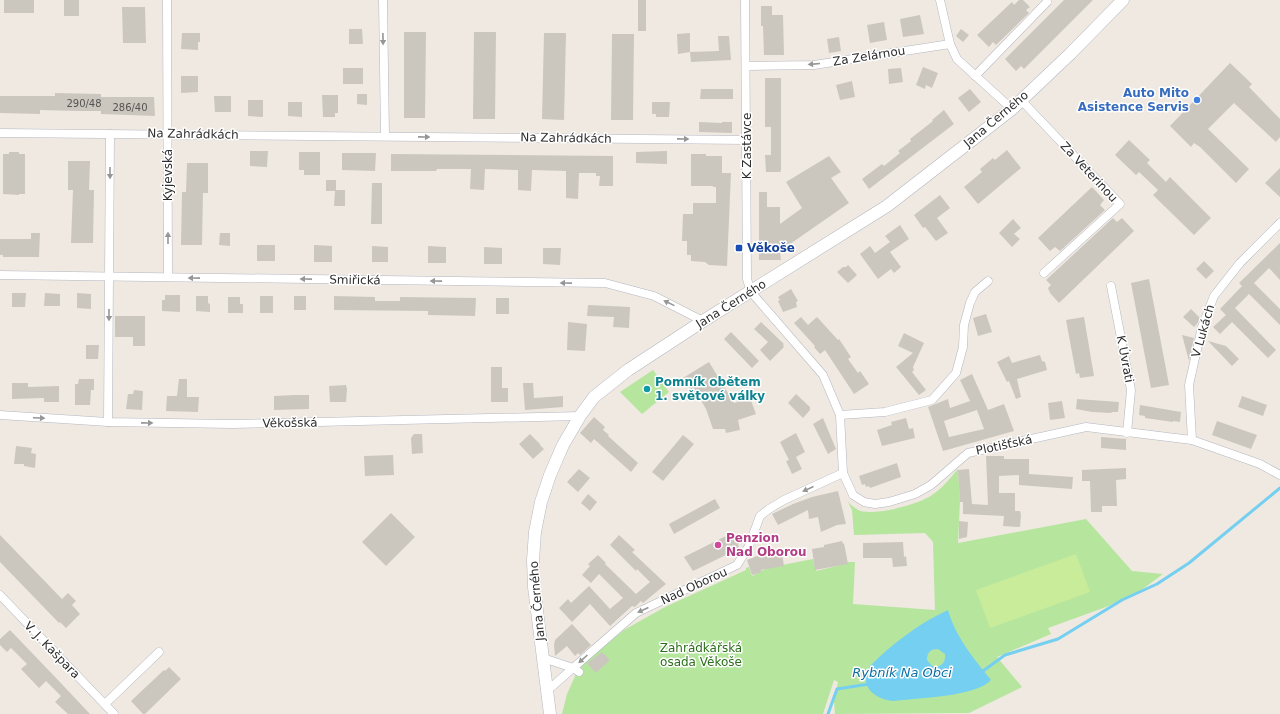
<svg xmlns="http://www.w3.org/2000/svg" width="1280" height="714" viewBox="0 0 1280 714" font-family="'DejaVu Sans',sans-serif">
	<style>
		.green { fill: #b6e59e }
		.pitch { fill: #c9ec9a }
		.water { fill: #75cff0; fill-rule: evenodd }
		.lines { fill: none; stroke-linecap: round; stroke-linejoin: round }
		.stream { stroke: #75cff0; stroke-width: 3 }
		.building { fill: #cbc7bf; fill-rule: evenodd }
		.street-casing { stroke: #b4b7c1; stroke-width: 9 }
		.secondary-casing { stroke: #b4b7c1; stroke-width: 13 }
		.street { stroke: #fff; stroke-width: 8 }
		.secondary { stroke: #fff; stroke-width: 12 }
		.oneway { fill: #969696 }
		.shop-dot { fill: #3f7fe0; stroke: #fff; stroke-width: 1.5 }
		.transit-dot { fill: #1a4fb4; stroke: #fff; stroke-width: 1.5 }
		.culture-dot { fill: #0f9aa8; stroke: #fff; stroke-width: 1.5 }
		.hotel-dot { fill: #d1479c; stroke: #fff; stroke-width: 1.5 }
		.labels { text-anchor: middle; stroke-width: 3; stroke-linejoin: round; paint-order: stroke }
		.number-label { font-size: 10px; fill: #555452 }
		.street-label { font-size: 12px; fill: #2e2e2e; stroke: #fff }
		.shop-label { font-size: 12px; font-weight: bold; fill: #366cbe; stroke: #fff; text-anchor: end }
		.transit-label { font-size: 12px; font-weight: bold; fill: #164399; stroke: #fff; text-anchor: start }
		.culture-label { font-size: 12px; font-weight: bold; fill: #0d838f; stroke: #fff; text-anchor: start }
		.hotel-label { font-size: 12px; font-weight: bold; fill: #b23c85; stroke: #fff; text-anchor: start }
		.park-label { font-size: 12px; fill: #2c6e1b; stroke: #fff }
		.water-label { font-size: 13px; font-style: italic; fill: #0d6fa3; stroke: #fff }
	</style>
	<rect width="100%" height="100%" fill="#efe9e1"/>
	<g class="green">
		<path d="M653,370L669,392L642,414L620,392Z"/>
		<path d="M958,469L960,501L958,543L1086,519L1132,571L1163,574L1140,591L1106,607L1048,628L1051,634L997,657L1022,687L969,713L835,714L834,701L838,682L834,680L823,714H562L567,694L576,674L586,661L624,630L665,607L746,570V568L749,567L752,576L767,568L813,559L816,571L845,564L848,562H855L853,604L935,610L933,542L925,533L854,535L852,510L848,502C851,505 855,508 858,510C872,517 920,504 932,495C943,488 950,478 958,469Z"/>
	</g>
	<path class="pitch" d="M1076,554L1090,592L990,628L976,590Z"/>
	<path class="water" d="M948,610C955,636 974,659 991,680C976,697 916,698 893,701C874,699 859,686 869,667C892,644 918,624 948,610ZM938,649L945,654C946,663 941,668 932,666L927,660C927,652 931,649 938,649Z"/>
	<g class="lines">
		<g class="stream">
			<path d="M979,671H983L1005,655L1058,639L1122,600L1157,584L1189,563L1280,488"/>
			<path d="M828,714L837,689L869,684"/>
		</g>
	</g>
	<g class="building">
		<rect x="4" y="0" width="30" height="13"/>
		<rect x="64" y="0" width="15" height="16"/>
		<rect x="638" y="0" width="8" height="31"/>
		<path d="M1019,0H1023L1030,7L1026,10L1029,13L996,45L993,42L989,47L977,35L1012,2L1014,5Z"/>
		<path d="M1064,0H1093L1024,69L1021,66L1016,71L1005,59Z"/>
		<path d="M761,6H772V15H783L784,55H764L763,26H761Z"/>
		<path d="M122,7H145L146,43H123Z"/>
		<path d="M920,15L924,34L903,37L900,19Z"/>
		<path d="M884,22L887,40L870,43L867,25Z"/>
		<path d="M349,29H362L363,44H349Z"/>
		<path d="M961,29L969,35L963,42L956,36Z"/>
		<path d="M404,32H426L425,118H404Z"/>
		<path d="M474,32H496L495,119H473Z"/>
		<path d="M182,33H200V42H198V50L181,49Z"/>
		<path d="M544,33H566L564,120L542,119Z"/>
		<path d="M690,33V52L678,54L677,34Z"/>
		<path d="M612,34H634L633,120H611Z"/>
		<path d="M718,36H729L731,60L691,62L690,52L719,51Z"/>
		<path d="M839,37L841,51L829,53L827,39Z"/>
		<path d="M1230,63L1252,84L1249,87L1280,119V137L1276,142L1234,103L1208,129L1249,169L1236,183L1200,147L1194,143L1191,147L1170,126Z"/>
		<path d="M923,67L938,73L932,88L926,85L925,89L916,85Z"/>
		<rect x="343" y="68" width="20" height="16"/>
		<path d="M901,68L903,82L889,84L888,69Z"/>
		<path d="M181,76H198V92L181,93Z"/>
		<path d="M765,78H781V173L780,170V172H766L765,155H771V127H765Z"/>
		<path d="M852,81L855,97L840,100L836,85Z"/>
		<path d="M701,89H733V99H700Z"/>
		<path d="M970,89L981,102L969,112L958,98Z"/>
		<path d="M55,93L101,94V97H154L155,116L101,114V111H78L40,110V114L0,113V96H55Z"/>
		<path d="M357,94H367V105L357,104Z"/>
		<path d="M322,95H338V113H335V117H323Z"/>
		<path d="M214,96H231V112H215Z"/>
		<path d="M248,100H263V117L248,116Z"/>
		<path d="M288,102H302V117L288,116Z"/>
		<path d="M652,102H670L669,117H656V114H652Z"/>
		<path d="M944,110L954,124L869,189L862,179L882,164L884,166L900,153L898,151L911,141L910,139L933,121L932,120Z"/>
		<path d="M699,122L722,123V122H732V133L699,132Z"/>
		<path d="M1129,140L1150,160L1147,163L1166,182L1170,177L1211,218L1194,235L1153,195L1158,190L1139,172L1136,175L1115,155Z"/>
		<path d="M1007,150L1021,168L978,204L964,187L982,172L980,169L993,158L995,160Z"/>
		<path d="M250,151H268L267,167L250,166Z"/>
		<path d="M667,151V164L636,163V152Z"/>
		<path d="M9,152H19V154H25V194H19V195L3,194V154H9Z"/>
		<path d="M299,152H320V175H304V170H299Z"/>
		<path d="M342,153H376L375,171L342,170Z"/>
		<path d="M391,154L613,156V186H599L600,176H596V173H579L578,199L566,198V171L532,170L531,191L518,190V170L485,169L484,190L470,189L471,169H437L436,171H391Z"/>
		<path d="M691,154H706V156H722V173H731L727,266L709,265L705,262L691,261V255H687V241H682L683,214H693V203H716V187H713V186H691Z"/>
		<path d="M829,156L841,172L831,178L849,203L780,251L781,260H759V192H767V207H780V224L802,208L786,182Z"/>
		<path d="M68,161H90L89,190H94L93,243H71L73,190H68Z"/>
		<path d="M187,163H208V193H203L202,245H181L182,192H186Z"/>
		<path d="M1280,168V197L1265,183Z"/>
		<path d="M326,180H336V190H345V206H334L335,191H326Z"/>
		<path d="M372,183H382V224H371Z"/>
		<path d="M1092,187L1104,200L1100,205L1105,210L1060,251L1055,247L1050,251L1038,238Z"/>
		<path d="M940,195L950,208L937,218L948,233L936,241L925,227L923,228L914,215Z"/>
		<path d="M1113,218L1117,222L1122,218L1134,231L1059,303L1050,293L1048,288L1051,285L1046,280Z"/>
		<path d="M1013,219L1021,228L1014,234L1020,239L1012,247L999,233Z"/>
		<path d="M900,225L909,239L890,252L901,267L894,273L891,269L878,279L860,254L870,246L875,253L890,242L885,236Z"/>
		<path d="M31,233H40L39,257H3V255H0V239H31Z"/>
		<path d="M220,233H230V246L219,245Z"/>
		<path d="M1280,243V280L1269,268L1254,283L1280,309V325L1249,294L1235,308L1276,350L1268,358L1232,322L1220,334L1213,327L1226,315L1220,309L1242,286L1239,283Z"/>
		<rect x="257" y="245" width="18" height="16"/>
		<path d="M314,245L332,246V262H314Z"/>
		<path d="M372,246L388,247V262H372Z"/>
		<path d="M428,246L446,247V263H428Z"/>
		<path d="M484,247L502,248V264H484Z"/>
		<path d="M543,248H561L560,265L543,264Z"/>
		<path d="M1204,261L1214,271L1206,279L1196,269Z"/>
		<path d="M848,265L857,275L848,283L837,272L843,267H846Z"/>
		<path d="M1149,279L1169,385L1151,388L1131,283Z"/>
		<path d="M791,289L798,301L796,302L797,307L783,312L778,301L780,300L778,297Z"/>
		<path d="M12,293H26L25,307H12Z"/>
		<path d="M45,293L60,294V306H44Z"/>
		<path d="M77,293L91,294V309L77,308Z"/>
		<path d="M165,295H180V312L162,311V300H165Z"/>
		<path d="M196,296H208V303L210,304V312L196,311Z"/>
		<rect x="260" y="296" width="13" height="17"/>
		<rect x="294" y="296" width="12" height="14"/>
		<path d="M334,296L375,297V301H400V297L476,298L475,316L428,315V311L334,310Z"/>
		<path d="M228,297H240V304H243V313H228Z"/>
		<rect x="496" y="298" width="13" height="16"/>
		<path d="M588,305L630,307L629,328L613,327L614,317L587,316Z"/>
		<path d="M1191,309L1200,318L1197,324L1194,327L1183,317Z"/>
		<path d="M986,314L992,332L978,336L973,318Z"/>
		<path d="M115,316H145V346H133V337H115Z"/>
		<path d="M801,317L808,325L817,317L838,340L839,339L851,357L848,359L858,373L860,371L869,384L854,394L825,350L820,354L814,347L815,346L794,323Z"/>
		<path d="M1084,317L1094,376L1080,378L1079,373L1076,374L1066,320Z"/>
		<path d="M568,322L587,324L585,351L567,350Z"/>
		<path d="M761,322L784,344L783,345L784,347L770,361L760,350L768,342L754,329Z"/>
		<path d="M731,332L759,361L752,368L724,339Z"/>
		<path d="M904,333L924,343L913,367L914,370L912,372L926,390L919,395L896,367L913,353L898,346Z"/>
		<path d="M1182,335L1194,338L1189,361Z"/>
		<path d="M1208,341L1226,346L1239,359L1232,366Z"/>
		<path d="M86,345H99L98,359H86Z"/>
		<path d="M1040,355L1042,361L1045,362L1047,370L1017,379L1021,397L1016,399L1009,381L1007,382L997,362L1009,356L1012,363Z"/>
		<path d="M709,362L734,403L750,398L756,414L738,420L740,430L726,433L725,429H713L706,409L699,397L697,398L694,393L693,394L683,378Z"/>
		<path d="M491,367H502V388H508V402H491Z"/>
		<path d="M972,374L988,410L1004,404L1014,431L943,451L928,407L948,399L950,408L970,401L960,380ZM977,410L984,429L949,437L944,421Z"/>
		<path d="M79,379H94V390H91L90,405H75V384H78Z"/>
		<path d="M179,379H187V397H199L198,412L166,411L167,396H177Z"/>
		<path d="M12,383H28V387L59,386V402H44V398L12,399Z"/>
		<path d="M523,383H533L534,398L563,396V407L525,410Z"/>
		<path d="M346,385L347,389L346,402H330L329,386Z"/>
		<path d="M134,390L143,391L142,410L126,409L128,394H133Z"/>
		<path d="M796,394L810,407V410L803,418L788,403Z"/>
		<path d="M295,395H309V409L274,410V396Z"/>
		<path d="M1242,396L1267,405L1263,416L1238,407Z"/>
		<path d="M1077,399L1119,402L1118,412H1112L1111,413L1092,412L1076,409Z"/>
		<path d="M1062,401L1065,418L1050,420L1048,403Z"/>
		<path d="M1140,405L1181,412L1180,422L1173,421V422L1145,418V416L1139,415Z"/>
		<path d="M594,417L605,427L603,430L609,435L608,436L638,463L631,472L594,439L591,443L580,433Z"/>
		<path d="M823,418L836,449L828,454L813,424Z"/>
		<path d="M906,418L909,429L913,428L915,438L882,446L877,430L892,425L891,422Z"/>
		<path d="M1217,421L1257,435L1251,449L1212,435Z"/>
		<path d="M796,433L805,452L796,457L802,469L792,474L786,461L789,460L780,442Z"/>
		<path d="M414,434H422L423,453L412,454L411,438Z"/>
		<path d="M530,434L540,444V445L544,449L533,459L519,444Z"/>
		<path d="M683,435L694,444L663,481L652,472Z"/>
		<path d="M1101,437L1126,439V450L1101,448Z"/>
		<path d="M16,446L32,448L31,453L36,454L35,468L24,466V464H14Z"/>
		<path d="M393,455L394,475L365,476L364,456Z"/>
		<path d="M986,456H1004V459H1029V474L1073,477L1072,489L1019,485V475L999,476V493H1015V511H1020L1021,515L1020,527L1003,526L1004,516L963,514V502H960L958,470L969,469L972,504L988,505Z"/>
		<path d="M897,463L901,477L870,488L869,486L866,487L865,484L862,485L859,476Z"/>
		<path d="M1126,468V479L1116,480L1117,506H1102V512H1091L1090,481H1082V470Z"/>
		<path d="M579,469L590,478L578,492L567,482Z"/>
		<path d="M838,491L846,524L837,525L821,532L818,517L809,519L808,510L778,525L772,514L793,504L812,497Z"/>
		<path d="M588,494L597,502L590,511L581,503Z"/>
		<path d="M715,499L720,508L674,534L669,524Z"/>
		<path d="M391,513L415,537L386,566L362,542Z"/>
		<path d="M959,521L968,522L967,537L959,539Z"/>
		<path d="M734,532L740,543L738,544L740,550L729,555L728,554L693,571L684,557Z"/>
		<path d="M0,535L62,599L68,593L76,601L72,605L80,614L66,628L60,622L59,623L0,562Z"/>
		<path d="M619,535L635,550L632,552L666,584L643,603L641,601L635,607L632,606L610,626L590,604L572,622L559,608L568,599L571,603L589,586L610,609L623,598L599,574L591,583L582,575L590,566L588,564L598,555L606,563L605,564L636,594L650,582L637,569L636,571L610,545Z"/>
		<path d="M842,541L843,544L844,543L848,564L815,570L812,549L824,547V545Z"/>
		<path d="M903,542L904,557L906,556L907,566L893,567L892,558H863V543Z"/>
		<path d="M781,548L784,566L761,570L762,572L752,575L747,560L764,553L763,551Z"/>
		<path d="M572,624L591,645L580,655L578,653L575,656L567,646L555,656L554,645L555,640Z"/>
		<path d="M10,630L57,679L90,714H68L55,702L61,696L46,681L39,688L21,669L27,664L11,648L7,652L0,645V639Z"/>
		<path d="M602,652L610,660L596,673L587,663Z"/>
		<path d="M169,667L181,679L145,714H143L131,701L164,670L165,671Z"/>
	</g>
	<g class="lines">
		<g class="street-casing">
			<g id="street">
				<path d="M167,0L168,277"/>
				<path d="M383,0L385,136"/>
				<path d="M745,0L747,279L751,292L823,375L840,415L843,473L853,495L864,502L875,504L889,502L915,494L931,485L968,453L1086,427L1192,440L1260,464L1280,475"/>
				<path d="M940,0L950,44L957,59L1012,109"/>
				<path d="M746,66L814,65L950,44"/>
				<path d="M975,76L1047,2"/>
				<path d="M1021,100L1120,204L1044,273"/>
				<path d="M0,133L747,140"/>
				<path d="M0,275L605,283L654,296L703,321"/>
				<path d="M1111,286L1131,390L1127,433"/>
				<path d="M0,415L108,422L232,424L580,416"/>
				<path d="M840,415L885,412L932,400L956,373L963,347L964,325L970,303L975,292L988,281"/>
				<path d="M108,422L110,134"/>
				<path d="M1192,440L1189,385L1202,327L1214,296L1240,263L1280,223"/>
				<path d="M0,595L114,714"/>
				<path d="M543,658L573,668L636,613L737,565L749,546L760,516L769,509L784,500L843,473"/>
				<path d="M547,691L573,668L579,672"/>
				<path d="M105,704L159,652"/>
			</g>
		</g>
		<g class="secondary-casing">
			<path id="secondary" d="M550,714L534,587L533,560L535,532L541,502L550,475L563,445L580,416L594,397L628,370L703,321L887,206L1012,109L1070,54L1123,0"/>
		</g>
		<use href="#street" class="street"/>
		<use href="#secondary" class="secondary"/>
	</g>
	<defs><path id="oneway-solid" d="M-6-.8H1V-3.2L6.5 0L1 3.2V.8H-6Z"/></defs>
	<g class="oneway">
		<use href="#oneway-solid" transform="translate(383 39) rotate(89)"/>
		<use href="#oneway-solid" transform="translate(814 64) rotate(175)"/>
		<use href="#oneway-solid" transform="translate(424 137) rotate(1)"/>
		<use href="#oneway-solid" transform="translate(683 139) rotate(1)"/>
		<use href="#oneway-solid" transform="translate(110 173) rotate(90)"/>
		<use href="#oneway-solid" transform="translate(168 238) rotate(-90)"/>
		<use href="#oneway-solid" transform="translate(194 278) rotate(-179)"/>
		<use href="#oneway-solid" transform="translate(306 279) rotate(-179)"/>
		<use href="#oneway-solid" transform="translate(436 281) rotate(-179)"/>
		<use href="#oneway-solid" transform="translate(566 283) rotate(-179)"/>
		<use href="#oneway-solid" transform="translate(669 303) rotate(-154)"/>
		<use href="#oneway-solid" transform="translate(109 315) rotate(90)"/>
		<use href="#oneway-solid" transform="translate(39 418) rotate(3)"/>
		<use href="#oneway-solid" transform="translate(147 423) rotate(1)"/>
		<use href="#oneway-solid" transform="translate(808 489) rotate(156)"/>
		<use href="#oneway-solid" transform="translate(643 610) rotate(155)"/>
		<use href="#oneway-solid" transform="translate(583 659) rotate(138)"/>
	</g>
	<circle class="shop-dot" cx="1197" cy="100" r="4"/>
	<rect class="transit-dot" x="735" y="244" width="8" height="8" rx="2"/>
	<circle class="culture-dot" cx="647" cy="389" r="4"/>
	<circle class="hotel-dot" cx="718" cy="545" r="4"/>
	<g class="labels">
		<g class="number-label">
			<text x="84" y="107">290/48</text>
			<text x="130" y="111">286/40</text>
		</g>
		<g class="street-label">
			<text transform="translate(869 56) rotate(-9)" y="4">Za Zelárnou</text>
			<text transform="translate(996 119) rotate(-40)" y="4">Jana Černého</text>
			<text transform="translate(193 134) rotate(1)" y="4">Na Zahrádkách</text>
			<text transform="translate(566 138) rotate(1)" y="4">Na Zahrádkách</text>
			<text transform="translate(747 146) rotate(-90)" y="4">K Zastávce</text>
			<text transform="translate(1089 172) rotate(47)" y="4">Za Veterinou</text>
			<text transform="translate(168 175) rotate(-90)" y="4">Kyjevská</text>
			<text transform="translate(355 280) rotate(1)" y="4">Smiřická</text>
			<text transform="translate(731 304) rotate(-32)" y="4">Jana Černého</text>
			<text transform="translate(1203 331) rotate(-74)" y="4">V Lukách</text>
			<text transform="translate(1125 359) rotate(79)" y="4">K Úvrati</text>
			<text transform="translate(290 423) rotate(-1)" y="4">Věkošská</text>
			<text transform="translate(1004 445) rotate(-12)" y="4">Plotišťská</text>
			<text transform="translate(694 586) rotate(-25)" y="4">Nad Oborou</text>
			<text transform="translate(537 601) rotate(-95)" y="4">Jana Černého</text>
			<text transform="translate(52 650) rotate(46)" y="4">V. J. Kašpara</text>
		</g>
		<g class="shop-label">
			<text x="1189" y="97">Auto Mito<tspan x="1189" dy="14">Asistence Servis</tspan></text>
		</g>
		<g class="transit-label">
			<text x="747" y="252">Věkoše</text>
		</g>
		<g class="culture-label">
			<text x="655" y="386">Pomník obětem<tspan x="655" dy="14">1. světové války</tspan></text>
		</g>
		<g class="hotel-label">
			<text x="726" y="542">Penzion<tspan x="726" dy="14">Nad Oborou</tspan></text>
		</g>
		<g class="park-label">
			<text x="701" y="652">Zahrádkářská<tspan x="701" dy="14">osada Věkoše</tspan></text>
		</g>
		<g class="water-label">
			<text x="902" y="677">Rybník Na Obci</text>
		</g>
	</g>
</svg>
